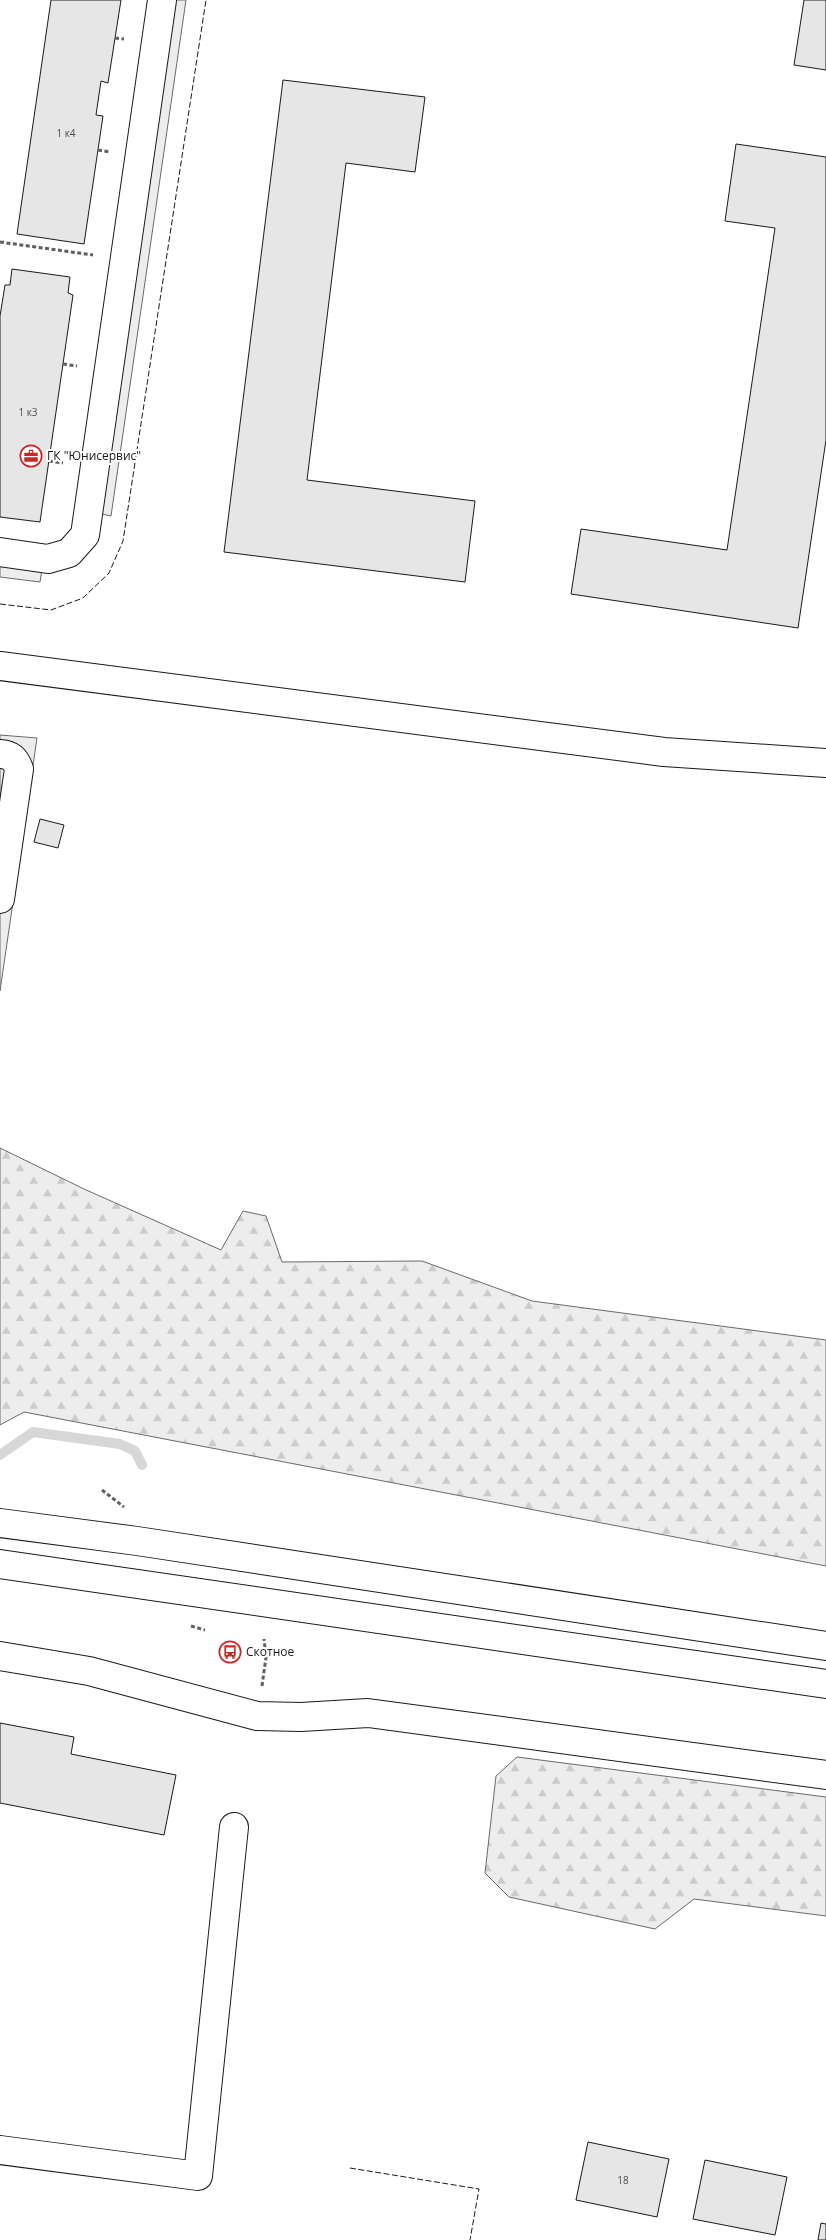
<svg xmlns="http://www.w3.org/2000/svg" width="826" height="2240" viewBox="0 0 826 2240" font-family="'Open Sans',sans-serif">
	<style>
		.forest { fill: url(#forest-firs); stroke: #6a6a6a }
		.built { fill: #ededed; stroke: #6a6a6a }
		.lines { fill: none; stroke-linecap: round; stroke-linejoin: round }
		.stream { stroke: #d7d7d7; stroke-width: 10 }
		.building { fill: #e6e6e6; stroke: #1a1a1a }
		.minor-casing { stroke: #1a1a1a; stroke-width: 30 }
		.major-casing { stroke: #1a1a1a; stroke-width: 30 }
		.path { stroke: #5f5f5f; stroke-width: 3; stroke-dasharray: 4 2.5; stroke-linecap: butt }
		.minor { stroke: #fff; stroke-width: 28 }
		.major { stroke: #fff; stroke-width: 28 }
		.fence { stroke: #1a1a1a; stroke-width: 1; stroke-dasharray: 6 2.5; stroke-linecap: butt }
		.labels { text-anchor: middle; stroke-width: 4; stroke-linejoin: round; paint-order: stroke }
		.number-label { font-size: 10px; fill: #4d4d4d }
		.poi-label { font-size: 12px; fill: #1a1a1a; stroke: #fff; text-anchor: start }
	</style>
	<defs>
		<pattern id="forest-firs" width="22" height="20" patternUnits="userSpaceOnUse" patternTransform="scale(1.25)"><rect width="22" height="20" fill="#ededed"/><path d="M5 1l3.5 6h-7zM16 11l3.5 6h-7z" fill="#cbcbcb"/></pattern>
	</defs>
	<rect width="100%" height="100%" fill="#fff"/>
	<g class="forest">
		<path d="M0,1148L84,1189L221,1250L243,1211L266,1216L282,1262L422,1261L532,1301L826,1340V1566L24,1412L0,1425Z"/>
		<path d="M517,1757L826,1797V1916L694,1899L655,1929L509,1897L485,1873L496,1776Z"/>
	</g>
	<g class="built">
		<path d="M171,0H186L111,516L97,513Z"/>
		<path d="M0,563L42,569L40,582L0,577Z"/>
		<path d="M0,735L37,738L0,991Z"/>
	</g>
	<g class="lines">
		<path class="stream" d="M0,1455L33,1432L120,1444L135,1451L142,1465"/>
	</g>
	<g class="building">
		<path d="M51,0H121L108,83L101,81L96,115L103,116L84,244L17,234Z"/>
		<path d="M804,0H826V70L794,65Z"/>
		<path d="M283,80L425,97L415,172L346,163L307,480L475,501L465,582L224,552Z"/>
		<path d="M736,144L826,157V440L798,628L571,594L581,529L727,550L775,228L725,221Z"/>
		<path d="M12,269L70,277L68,293L73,295L40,522L0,517V316L5,285H10Z"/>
		<path d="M40,819L64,825L58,848L34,842Z"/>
		<path d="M0,1723L74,1737L71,1754L176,1775L164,1835L0,1803Z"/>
		<path d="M588,2142L669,2159L657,2217L576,2200Z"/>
		<path d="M705,2160L787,2177L775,2235L693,2219Z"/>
		<path d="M821,2223L826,2224V2240H818Z"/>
	</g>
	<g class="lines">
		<g class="minor-casing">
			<g id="minor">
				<path d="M0,552L48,559L69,553L85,535L162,0"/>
				<path d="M0,666L664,752L826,763"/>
				<path d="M0,754C11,755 15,758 19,769L0,899"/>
				<path d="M0,1656L89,1671L257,1716L301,1717L368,1713L826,1775"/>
				<path d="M0,2150L198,2176L234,1827"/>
			</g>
		</g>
		<g class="major-casing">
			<g id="major">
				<path d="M0,1523L137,1541L826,1646"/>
				<path d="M0,1564L826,1684"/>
			</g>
		</g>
		<g class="path">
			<path d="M115,38L124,39"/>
			<path d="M98,150L110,152"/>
			<path d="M0,242L93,255"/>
			<path d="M63,364L77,366"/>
			<path d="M49,461L63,463"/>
			<path d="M102,1490L124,1507"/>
			<path d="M191,1626L205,1630"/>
			<path d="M262,1686L266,1657L264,1639"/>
		</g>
		<use href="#minor" class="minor"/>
		<use href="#major" class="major"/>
		<g class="fence">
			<path d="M0,604L51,610L83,598L109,573L123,541L206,0"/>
			<path d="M350,2168L479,2189L470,2240"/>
		</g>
	</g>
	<defs>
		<g id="office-ring" transform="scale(1.125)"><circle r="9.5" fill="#fff" stroke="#c62828" stroke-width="1.5"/><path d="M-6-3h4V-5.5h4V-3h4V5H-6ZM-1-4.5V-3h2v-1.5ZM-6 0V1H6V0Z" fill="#c62828"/></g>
		<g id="bus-ring" transform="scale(1.125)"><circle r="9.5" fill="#fff" stroke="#c62828" stroke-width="1.5"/><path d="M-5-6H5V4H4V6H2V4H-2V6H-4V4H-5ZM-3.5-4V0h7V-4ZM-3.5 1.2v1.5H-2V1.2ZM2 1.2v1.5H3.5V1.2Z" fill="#c62828"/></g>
	</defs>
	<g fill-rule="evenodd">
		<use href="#office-ring" x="31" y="456"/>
		<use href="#bus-ring" x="230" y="1652"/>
	</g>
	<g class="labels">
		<g class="number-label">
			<text x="66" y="137">1 к4</text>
			<text x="28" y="416">1 к3</text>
			<text x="623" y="2184">18</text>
		</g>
		<g class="poi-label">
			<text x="47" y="460">ГК "Юнисервис"</text>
			<text x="246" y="1656">Скотное</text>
		</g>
	</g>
</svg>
